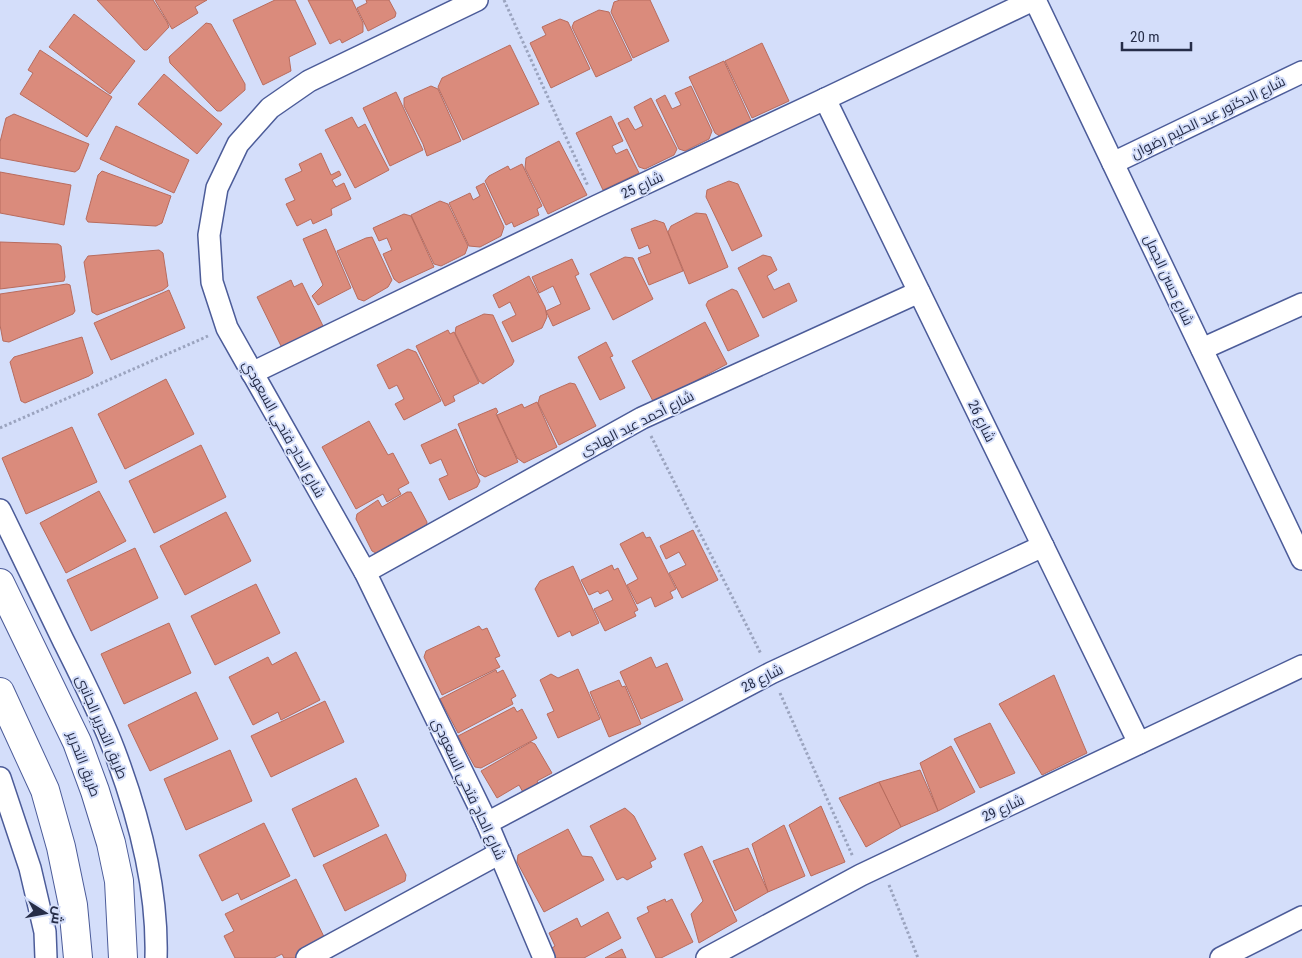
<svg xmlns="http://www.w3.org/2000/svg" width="1302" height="958" viewBox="0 0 1302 958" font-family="'Roboto Condensed',Cairo,sans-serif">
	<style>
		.building { fill: #da8b7c; stroke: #b86c5e }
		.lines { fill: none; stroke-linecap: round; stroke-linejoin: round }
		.street-casing { stroke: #4c5c99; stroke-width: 24 }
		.secondary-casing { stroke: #4c5c99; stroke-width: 30 }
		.path { stroke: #9ba4bf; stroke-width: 3; stroke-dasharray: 2.5 2.5; stroke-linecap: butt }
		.street { stroke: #fff; stroke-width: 21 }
		.secondary { stroke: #fff; stroke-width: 28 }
		.labels { text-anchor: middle; stroke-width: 4; stroke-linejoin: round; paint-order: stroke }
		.street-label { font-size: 14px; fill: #262d48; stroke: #d4defa }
	</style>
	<rect width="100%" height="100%" fill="#d4defa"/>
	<g class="building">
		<path d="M97,0H153L167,22L169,27L147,50H144Z"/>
		<path d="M155,0H207L195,7L198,13L172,29Z"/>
		<path d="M275,0H295L316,44L289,57L291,71L263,85L233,20Z"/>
		<path d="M308,0H352L363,23V32L342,43L340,39L330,44Z"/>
		<path d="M366,0H389L396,13L395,17L368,31L357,8L367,3Z"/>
		<path d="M620,0H650L669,41L633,58L611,12L614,2Z"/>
		<path d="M599,10L609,12L632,60L596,77L572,27L574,22Z"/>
		<path d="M74,14L135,61L110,94L49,47Z"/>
		<path d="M560,19L568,22L590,69L551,88L530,43L546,35L542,27Z"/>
		<path d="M206,23L211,24L245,84V90L221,111H217L170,63L169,57Z"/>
		<path d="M762,43L789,101L752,118L725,61Z"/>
		<path d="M510,45L539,104L463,140L438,87L442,78Z"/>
		<path d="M40,50L112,97L87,137L20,94L33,73L28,70Z"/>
		<path d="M724,61L753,125L724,139L715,133L689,77Z"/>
		<path d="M164,74L222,124L197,154L138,104Z"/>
		<path d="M431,86L438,89L461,141L427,156L423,144L404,106V98Z"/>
		<path d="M691,86L712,131L709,139L685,151L679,149L656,100L665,95L672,109L681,105L675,93Z"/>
		<path d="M396,92L423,150L390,166L363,108Z"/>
		<path d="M651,98L677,149L674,155L645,169L639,167L618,123L628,118L635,130L643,126L634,107Z"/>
		<path d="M14,114L89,144L79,169L75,172L0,158V142L6,118Z"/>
		<path d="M611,116L623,141L612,146L616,154L627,149L639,173L603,190L576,133Z"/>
		<path d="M352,117L358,128L365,124L389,170L355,188L325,130Z"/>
		<path d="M116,126L189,160L174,193L100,159Z"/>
		<path d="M559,141L587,195L548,214L525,168L526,158Z"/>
		<path d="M321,153L331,175L339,171L341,175L332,180L336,187L344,183L351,199L331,209L332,215L313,224L311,219L297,226L286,204L295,200L285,179L302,171L299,164Z"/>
		<path d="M522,164L542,206L537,209L539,215L514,227L512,222L506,225L485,181L489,176L508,166L510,170Z"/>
		<path d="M102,171L171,196L162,223L156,226L88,222L86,219L98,175Z"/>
		<path d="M0,172L71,185L64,225L0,213Z"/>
		<path d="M729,181L738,184L762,236L732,251L706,197L707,190Z"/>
		<path d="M484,183L504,227L501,236L480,247L469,246L449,203L470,193L473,200L480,196L476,187Z"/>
		<path d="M440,201L448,204L468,246L465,254L441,266L434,264L411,215Z"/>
		<path d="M696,213L706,214L728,267L689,284L668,232L671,226Z"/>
		<path d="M404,214L411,216L434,267L399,283L394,279L383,254L392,250L387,238L379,241L373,228Z"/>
		<path d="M655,220L664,223L683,271L649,285L638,258L651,253L648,245L639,249L631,229Z"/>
		<path d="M326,229L351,288L318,305L312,296L323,285L303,239Z"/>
		<path d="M372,237L392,280L388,287L364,301L358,299L337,251L366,238Z"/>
		<path d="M0,242L58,244L61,246L65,277L64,281L0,289Z"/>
		<path d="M159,250L163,253L168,286L163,290L97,315L92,312L84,262L88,256Z"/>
		<path d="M763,255L771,257L777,270L767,276L774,290L789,283L797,301L763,318L738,268Z"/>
		<path d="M625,257L633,258L653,299L613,320L590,274Z"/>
		<path d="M572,259L579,274L575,276L590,309L553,326L546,311L561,304L553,286L539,293L532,277Z"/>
		<path d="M529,276L545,307L547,317L542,328L512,342L502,322L516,315L510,302L499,308L493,295Z"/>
		<path d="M291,280L294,287L302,283L323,326L318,328L321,334L284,352L257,297Z"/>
		<path d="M67,284L70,285L75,311L73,314L9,342L3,341L0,325V294Z"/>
		<path d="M732,289L737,291L759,336L728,351L706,305L708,301Z"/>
		<path d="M169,290L185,328L111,360L94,323Z"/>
		<path d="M484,314L493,315L514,361L512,365L483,384L479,381L455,333L456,327Z"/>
		<path d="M705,322L727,364L654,403L632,361Z"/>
		<path d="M448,330L450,334L454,332L479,383L453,396L455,401L445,406L416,346Z"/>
		<path d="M82,337L93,373L89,376L25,403L21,401L10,362L14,357Z"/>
		<path d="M606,342L613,356L610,357L625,388L600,400L578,357Z"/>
		<path d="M408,349L416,352L441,401L404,420L395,404L404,399L397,385L389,389L377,365Z"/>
		<path d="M166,379L194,434L125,469L98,414Z"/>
		<path d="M570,383L575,384L596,426L559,445L538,403L540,396Z"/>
		<path d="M537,402L557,447L524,463L517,458L497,415L522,404L524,408Z"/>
		<path d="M496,408L498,412L496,414L518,462L485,477L478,473L458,424Z"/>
		<path d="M369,421L388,455L393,453L409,483L398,489L401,494L387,502L383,494L356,509L322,447Z"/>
		<path d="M72,427L97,482L26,514L2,458Z"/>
		<path d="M456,429L480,481L477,487L449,500L439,479L448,475L441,459L430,464L421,445Z"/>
		<path d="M201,445L226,497L154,533L129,481Z"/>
		<path d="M99,491L126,541L66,573L40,523Z"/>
		<path d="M407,492H411L427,522L426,528L378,554L372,551L356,519L357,514L378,500L382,507Z"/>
		<path d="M226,512L251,561L185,595L160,546Z"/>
		<path d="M693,530L718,580L682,598L669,573L686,565L679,552L666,559L660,546Z"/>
		<path d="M643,532L646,538L650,537L676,589L670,592L673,598L655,607L651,597L637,604L627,585L638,579L620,544Z"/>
		<path d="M135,548L158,598L91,631L67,580Z"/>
		<path d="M612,565L614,570L618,568L638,610L634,612L636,616L605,631L594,609L613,600L608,590L600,594L598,591L589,595L581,580Z"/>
		<path d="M573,566L599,623L572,636L570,631L558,637L535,589L540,581Z"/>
		<path d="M256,584L280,633L215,665L191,616Z"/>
		<path d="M169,623L191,673L124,704L101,654Z"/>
		<path d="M479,626L482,630L487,628L500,656L495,658L500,667L442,695L424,657L426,651Z"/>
		<path d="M296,652L320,700L281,720L278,712L253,725L229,677L268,657L272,665Z"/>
		<path d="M651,657L656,668L667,663L683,700L641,719L620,672Z"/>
		<path d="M578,669L600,719L558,738L547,714L554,711L540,680L551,674L558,678Z"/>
		<path d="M496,670L497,673L503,670L516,696L511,699L513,704L458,733L440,699Z"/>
		<path d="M1054,675L1087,753L1042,775L999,704Z"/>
		<path d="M619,680L622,687L625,686L641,724L609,737L590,692Z"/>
		<path d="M196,692L218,739L150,771L128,725Z"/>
		<path d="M325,701L344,742L271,777L251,736Z"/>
		<path d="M514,707L517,712L522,709L537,738L481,768L475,767L458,736Z"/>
		<path d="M990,723L1015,773L980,788L954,739Z"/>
		<path d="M531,742L535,744L552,773L537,781L539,785L524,794L519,785L497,798L481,771Z"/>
		<path d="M951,746L975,792L938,811L920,763Z"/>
		<path d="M230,750L252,801L186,830L164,779Z"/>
		<path d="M920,770L938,811L901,827L879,782Z"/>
		<path d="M356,778L379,826L314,857L292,809Z"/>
		<path d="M879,782L901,827L866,847L839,798Z"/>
		<path d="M821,806L845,862L811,876L789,825Z"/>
		<path d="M625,808L634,816L656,859L650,862L652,867L627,880L623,877L617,880L590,826Z"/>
		<path d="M264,823L290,876L241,900L238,893L222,901L199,855Z"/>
		<path d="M784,825L805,876L768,892L752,844Z"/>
		<path d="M568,829L582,856L592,857L604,880L544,912L517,862L518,855Z"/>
		<path d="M386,834L406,875L405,881L345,911L323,865Z"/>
		<path d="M702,846L737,921L699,943L691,914L703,901L684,854Z"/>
		<path d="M748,848L768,892L735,911L713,861Z"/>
		<path d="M296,879L327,943L296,958H284L282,954L274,958H235L224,936L234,931L225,914Z"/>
		<path d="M665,899L666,902L672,899L693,942L661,958H656L637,918L649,912L647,907Z"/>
		<path d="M608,912L621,938L584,958H553L549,950L555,946L549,933L577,918L581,927Z"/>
		<path d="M622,949L626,958H605Z"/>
	</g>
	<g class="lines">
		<g class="street-casing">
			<g id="street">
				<path d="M477,0L309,81L270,108L238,144L217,188L209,235L212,282L227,328L365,572L487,823L544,958"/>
				<path d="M1035,0L1302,559"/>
				<path d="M825,99L1139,743"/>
				<path d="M1113,163L1302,72"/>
				<path d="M1202,349L1302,304"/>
				<path d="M252,373L597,206L825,99L1033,0"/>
				<path d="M0,510C21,553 42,597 63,640C81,676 100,713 114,750C139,816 158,888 156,958"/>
				<path d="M365,572L642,418L919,292"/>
				<path d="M0,778L30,868L45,932L46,958"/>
				<path d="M487,823L771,673L1043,546"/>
				<path d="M307,958L500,853"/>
				<path d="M707,958L861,875L1302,666"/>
				<path d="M1221,958L1302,917"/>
			</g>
		</g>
		<g class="secondary-casing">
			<g id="secondary">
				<path d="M0,583L77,742L95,791L111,843L119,881L123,958"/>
				<path d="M0,692L45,790L61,847L73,905L78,958"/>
			</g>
		</g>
		<g class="path">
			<path d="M504,0L588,186"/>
			<path d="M0,428L208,336"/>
			<path d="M651,436L761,654"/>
			<path d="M780,693L853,857"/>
			<path d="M889,885L918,958"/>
		</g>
		<use href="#street" class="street"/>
		<use href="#secondary" class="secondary"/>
	</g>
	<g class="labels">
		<g class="street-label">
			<text transform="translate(1208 117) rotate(-26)" y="5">شارع الدكتور عبد الحليم رضوان</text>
			<text transform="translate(642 185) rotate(-25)" y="5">شارع 25</text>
			<text transform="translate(1169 280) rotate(65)" y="5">شارع حسن الجمل</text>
			<text transform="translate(982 421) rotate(64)" y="5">شارع 26</text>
			<text transform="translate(637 423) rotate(-27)" y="5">شارع أحمد عبد الهادى</text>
			<text transform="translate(284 429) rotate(61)" y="5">شارع الحاج فتحي السعودي</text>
			<text transform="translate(762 678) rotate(-27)" y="5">شارع 28</text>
			<text transform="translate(102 727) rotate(67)" y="5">طريق التحرير الجانبى</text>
			<text transform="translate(84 764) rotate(69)" y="5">طريق التحرير</text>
			<text transform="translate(469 789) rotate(65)" y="5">شارع الحاج فتحي السعودي</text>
			<text transform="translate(1003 808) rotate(-25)" y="5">شارع 29</text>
		</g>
	</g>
	<g transform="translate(45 913) rotate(101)" stroke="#d4defa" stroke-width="4" paint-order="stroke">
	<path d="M0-4L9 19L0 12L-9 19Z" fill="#262d48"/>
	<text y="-8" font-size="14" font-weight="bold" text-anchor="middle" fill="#262d48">ش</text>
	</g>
	<path d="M1122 42v8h69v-8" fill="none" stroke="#262d48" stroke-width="2.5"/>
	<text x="1130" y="42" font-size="15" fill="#262d48" stroke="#d4defa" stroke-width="4" paint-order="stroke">20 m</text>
</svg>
